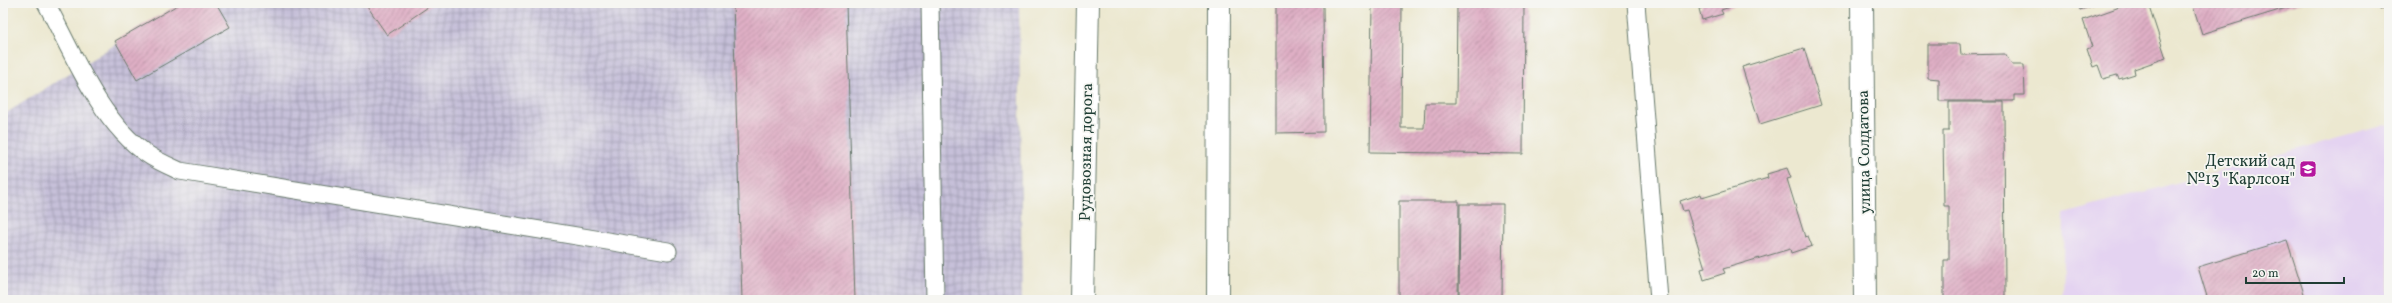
<svg xmlns="http://www.w3.org/2000/svg" width="2392" height="303" viewBox="0 0 2392 303" font-family="Vollkorn,serif">
	<style>
		.built { fill: #e4d3f1 }
		.industrial { fill: url(#industrial-grid) }
		.building { fill: url(#building-hatch) }
		.lines { fill: none; stroke-linecap: round; stroke-linejoin: round }
		.lane-casing { stroke: #67796b; stroke-width: 19 }
		.street-casing { stroke: #67796b; stroke-width: 24 }
		.secondary-casing { stroke: #67796b; stroke-width: 24 }
		.lane { stroke: #fff; stroke-width: 17 }
		.street { stroke: #fff; stroke-width: 22 }
		.secondary { stroke: #fff; stroke-width: 22 }
		.labels { text-anchor: middle; stroke-width: 3.5; stroke-linejoin: round; paint-order: stroke }
		.street-label { font-size: 16px; fill: #1f3d34; stroke: #f6f6f2 }
		.poi-label { font-size: 16px; fill: #1f3d34; stroke: #f6f6f2; text-anchor: end }
	</style>
	<defs>
		<pattern id="industrial-grid" width="8" height="8" patternUnits="userSpaceOnUse"><rect width="8" height="8" fill="#c6c0d9"/><path d="M0 4h8M4 0v8" fill="none" stroke="#a09db1"/></pattern>
		<pattern id="building-hatch" width="6" height="6" patternUnits="userSpaceOnUse"><rect width="6" height="6" fill="#dfafc5"/><path d="M-1 1l2-2M0 6l6-6M5 7l2-2" fill="none" stroke="#b490a1"/></pattern>
	</defs>
	<rect width="100%" height="100%" fill="#f6f6f2"/>
	<filter id="ink" filterUnits="userSpaceOnUse"><feTurbulence type="fractalNoise" baseFrequency=".025" numOctaves="2"/><feDisplacementMap in="SourceGraphic" scale="8" xChannelSelector="R" yChannelSelector="G"/><feConvolveMatrix kernelMatrix="1 2 1 2 8 2 1 2 1" color-interpolation-filters="sRGB"/></filter>
	<filter id="wash" filterUnits="userSpaceOnUse"><feTurbulence type="fractalNoise" baseFrequency=".012" numOctaves="4" result="noise"/><feDisplacementMap in="SourceGraphic" scale="16" xChannelSelector="R" yChannelSelector="G"/><feGaussianBlur stdDeviation="0.9" result="paint"/><feColorMatrix in="noise" values="0 0 0 0 0 0 0 0 0 0 0 0 0 0 0 0 0 1.4 0 .05"/><feComposite in="paint" operator="in"/></filter>
	<g filter="url(#wash)">
		<rect width="100%" height="100%" fill="#ece8d0"/>
		<path class="built" d="M2389,124V300H2062L2064,214Z"/>
		<path class="industrial" d="M181,3H1019L1022,300H3V115Z"/>
		<g id="blocks">
			<g class="building">
				<path d="M181,3H216L230,27L137,80L115,41Z"/>
				<path d="M365,3H434L387,35Z"/>
				<path d="M733,3H846L855,300H742Z"/>
				<path d="M1276,3H1323L1324,132L1276,133Z"/>
				<path d="M1372,3H1402L1401,128H1424L1425,103H1456L1457,3H1524L1523,154L1370,152Z"/>
				<path d="M1701,3H1742L1721,10L1723,14L1702,20L1699,9L1702,8Z"/>
				<path d="M2078,3H2101L2080,10Z"/>
				<path d="M2131,3H2148L2166,58L2134,69L2135,74L2119,79L2117,75L2103,79L2098,65L2093,67L2087,49L2092,47L2083,20Z"/>
				<path d="M2192,3H2302L2202,34Z"/>
				<path d="M2378,3H2389V7L2380,10Z"/>
				<path d="M1928,44H1960L1961,55L2005,54L2012,65H2024L2025,95H2014V101H1939V79L1928,78Z"/>
				<path d="M1804,48L1821,105L1760,124L1742,67Z"/>
				<path d="M1949,102H2004L2005,300H1944V260H1949V206H1944L1943,131H1949Z"/>
				<path d="M1787,168L1791,178L1787,179L1805,237L1808,236L1812,246L1791,253L1790,249L1723,269L1725,273L1704,280L1701,269L1705,268L1687,210L1683,211L1680,201L1701,194L1702,198L1768,178L1767,174Z"/>
				<path d="M1399,201H1459L1458,300H1399Z"/>
				<path d="M1460,204H1503L1502,300H1459Z"/>
				<path d="M2287,240L2306,300H2208L2198,267Z"/>
			</g>
		</g>
	</g>
	<g filter="url(#ink)">
		<use href="#blocks" fill-opacity="0" stroke="#67796b" stroke-width="1"/>
		<g class="lines">
			<g class="lane-casing">
				<g id="lane">
					<path d="M46,3C73,53 99,121 147,154C157,161 169,166 180,171L668,251"/>
					<path d="M930,3L935,300"/>
					<path d="M1636,3L1659,300"/>
				</g>
			</g>
			<g class="street-casing">
				<g id="street">
					<path d="M1862,3L1865,300"/>
					<path d="M1082,300L1088,3"/>
				</g>
			</g>
			<g class="secondary-casing">
				<path id="secondary" d="M1218,300L1219,3"/>
			</g>
			<use href="#lane" class="lane"/>
			<use href="#street" class="street"/>
			<use href="#secondary" class="secondary"/>
		</g>
	</g>
	<defs>
		<g id="school-square" transform="scale(0.9)"><rect x="-9" y="-9" width="18" height="18" rx="4" fill="#b5179e" stroke="#f6f6f2"/><path d="M0-5L7-2L0 1L-7-2ZM-4 1L0 2.5L4 1V4Q0 6-4 4Z" fill="#fff"/></g>
	</defs>
	<g fill-rule="evenodd">
		<use href="#school-square" x="2308" y="169"/>
	</g>
	<g class="labels">
		<g class="street-label">
			<text transform="translate(1085 152) rotate(-89)" y="6">Рудовозная дорога</text>
			<text transform="translate(1863 152) rotate(-91)" y="6">улица Солдатова</text>
		</g>
		<g class="poi-label">
			<text x="2295" y="166">Детский сад<tspan x="2295" dy="18">№13 "Карлсон"</tspan></text>
		</g>
	</g>
	<rect width="2392" height="303" fill="none" stroke="#f6f6f2" stroke-width="16"/>
	<path d="M2246 277v6h98v-6" fill="none" stroke="#1f3d34" stroke-width="2"/>
	<text x="2252" y="277" font-size="12" fill="#1f3d34" stroke="#f6f6f2" stroke-width="3" paint-order="stroke">20 m</text>
</svg>
